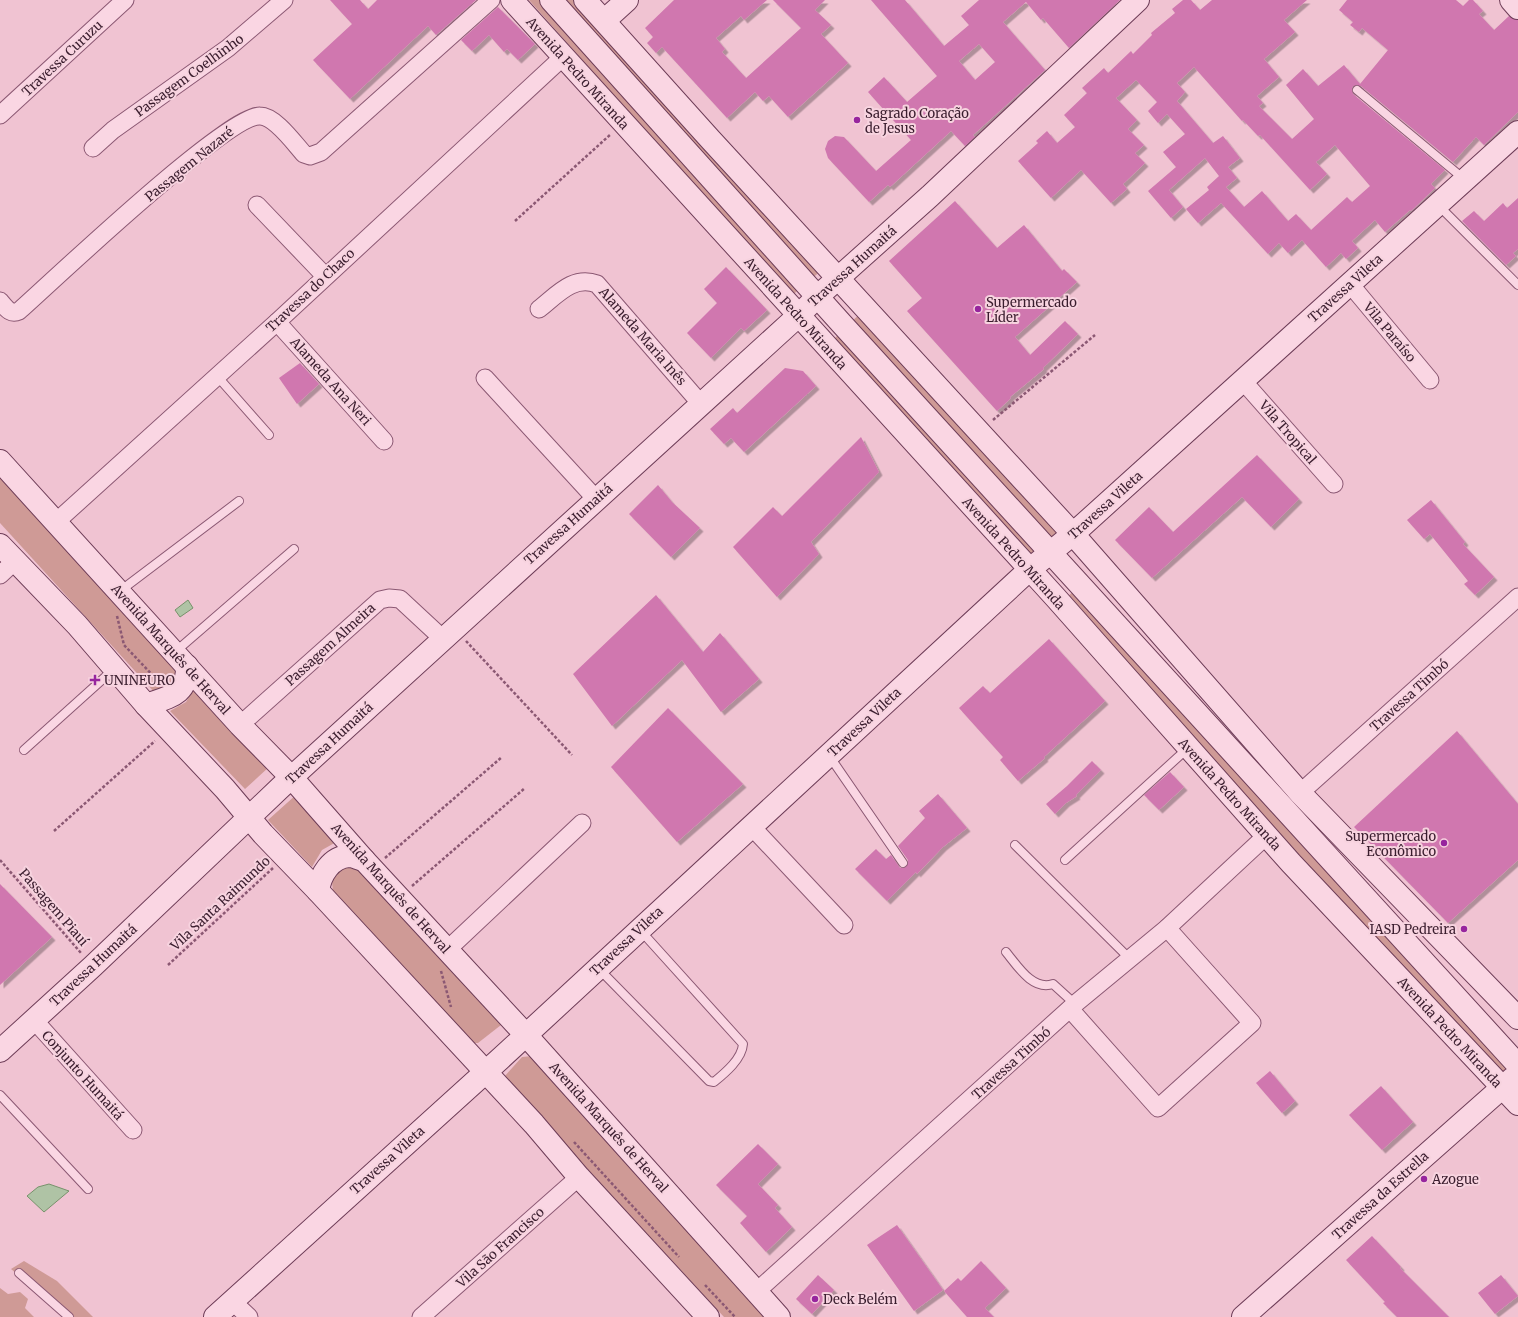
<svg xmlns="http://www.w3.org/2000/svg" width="1518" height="1317" viewBox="0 0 1518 1317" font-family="Merriweather,serif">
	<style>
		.green { fill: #cf9a96 }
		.water { fill: #afc3a5; stroke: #77926b }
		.building { fill: #d077af; fill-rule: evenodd; filter: url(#shadow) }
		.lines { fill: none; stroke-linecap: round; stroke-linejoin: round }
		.lane-casing { stroke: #8b5873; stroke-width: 10 }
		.street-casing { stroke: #8b5873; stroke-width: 19 }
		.secondary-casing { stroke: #6d3c57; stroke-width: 24 }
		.path { stroke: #8b5873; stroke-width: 2.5; stroke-dasharray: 3 2; stroke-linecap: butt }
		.lane { stroke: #fad6e3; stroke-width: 8 }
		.street { stroke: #fad6e3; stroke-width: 17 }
		.secondary { stroke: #fad6e3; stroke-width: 22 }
		.poi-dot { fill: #97259e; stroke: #f7d3df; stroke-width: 1.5 }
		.labels { text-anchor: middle; stroke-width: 4; stroke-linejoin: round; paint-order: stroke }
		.street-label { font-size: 13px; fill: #3a1d2e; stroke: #f7d3df }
		.poi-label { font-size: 13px; fill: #3a1d2e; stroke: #f7d3df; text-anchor: start }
	</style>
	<defs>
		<filter id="shadow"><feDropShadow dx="3.5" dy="3.5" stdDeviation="0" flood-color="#0004"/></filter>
	</defs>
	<rect width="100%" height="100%" fill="#f0c3d2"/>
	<g class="green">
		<path d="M529,0H545L801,287L792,296Z"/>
		<path d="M559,0H579L823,269L809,281Z"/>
		<path d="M863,311L1061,528L1048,542L849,324Z"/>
		<path d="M842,331L1043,551L1031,560L833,340Z"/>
		<path d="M0,473L179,669L172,685L155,693L0,523Z"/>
		<path d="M1077,588L1514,1066L1500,1079L1065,599Z"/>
		<path d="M196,685L269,767L245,789L170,711L186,702Z"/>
		<path d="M297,794L338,841L322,850L312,867L268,820Z"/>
		<path d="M359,865L501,1020V1025L478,1043H472L333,893L332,881L340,867Z"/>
		<path d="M533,1056L769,1317H724L506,1081L504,1077L522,1057Z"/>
		<path d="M24,1261L57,1281L93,1317H70L11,1269Z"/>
		<path d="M0,1288L8,1294L20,1292L28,1299L25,1308L34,1317H0Z"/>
	</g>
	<g class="water">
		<path d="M188,600L193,608L180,617L175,610Z"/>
		<path d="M49,1184L69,1191L44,1212L27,1196L38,1187Z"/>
	</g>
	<g class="building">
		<path d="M330,0H360L368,9L377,0H476L436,35L428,26L350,99L313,60L352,24Z"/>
		<path d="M674,0H767L744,20L741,16L716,38L725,49L722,52L746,78L801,28L773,0H825L815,10L831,25L821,34L848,63L788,117L769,96L763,101L755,92L727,118L662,47L656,53L647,43L653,37L645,28Z"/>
		<path d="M871,0H905L944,46L969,25L961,16L979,0H1120L1069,48L1043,18L1041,20L1026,2L1003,22L1045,70L973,135L975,137L965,146L951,131L890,187L888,185L869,202L828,158L825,149L828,141L835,136L844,137L876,171L911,140L868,92L884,77L907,102L937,76ZM979,44L995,62L975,80L959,61Z"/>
		<path d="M1183,0H1191L1200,10L1212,0H1307L1284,20L1295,32L1264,59L1279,77L1257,96L1263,103L1259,106L1292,139L1314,119L1286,85L1303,69L1318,86L1344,65L1360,84L1388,50L1362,28L1359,32L1350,25L1353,22L1339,10L1347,0H1456L1463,6L1469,0H1473L1483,11L1479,14L1494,30L1509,16L1518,20V112L1484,145L1476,137L1453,162L1361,86H1353L1352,89L1353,94L1445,170L1431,184L1435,188L1411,211L1410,210L1385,232L1375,220L1352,241L1358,248L1346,259L1341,253L1326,267L1302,240L1288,253L1279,243L1268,254L1221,203L1198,223L1186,209L1209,190L1207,187L1219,176L1205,158L1169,190L1183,207L1171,218L1148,191L1176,167L1163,152L1185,134L1167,114L1158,123L1148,111L1157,102L1136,80L1116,98L1137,120L1128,129L1144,145L1135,153L1145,163L1123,184L1127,189L1111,203L1081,170L1051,198L1018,161L1038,143L1036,141L1047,131L1057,143L1075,127L1064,115L1087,93L1082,88L1104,68L1108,73L1131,51L1133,54L1152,35L1151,33L1175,13L1172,9ZM1194,67L1242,121L1243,120L1258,136L1260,135L1310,190L1327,174L1316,162L1335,145L1370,186L1352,202L1347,197L1311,230L1296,214L1288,221L1262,191L1244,207L1226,187L1237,178L1228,167L1240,158L1223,136L1213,143L1177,101L1185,92L1177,83Z"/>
		<path d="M498,7L535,44L518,60L507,49L504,52L489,35L472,51L461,40Z"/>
		<path d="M1518,198V249L1513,253L1516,256L1506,265L1462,221L1474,211L1484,221L1503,203L1507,208Z"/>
		<path d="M955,201L997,248L1024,225L1062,271L1064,269L1077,282L1015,337L1030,355L1065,321L1078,334L1043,368L1044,369L1010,397L1011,398L997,411L907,311L922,298L889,261Z"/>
		<path d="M726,267L767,310L744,331L741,328L711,358L687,333L717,303L704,289Z"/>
		<path d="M300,363L319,384L297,404L279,378Z"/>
		<path d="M785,368L803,371L816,386L744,452L731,438L724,444L710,429L733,408L737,413Z"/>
		<path d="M861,437L879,472L811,542L819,554L777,597L733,547L773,507L782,516Z"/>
		<path d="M1257,455L1299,499L1271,527L1242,497L1152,578L1115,540L1149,507L1173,532Z"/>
		<path d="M658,485L672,502L700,528L671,557L629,514Z"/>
		<path d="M1431,500L1465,542L1463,544L1494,577L1475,595L1464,584L1468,581L1430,534L1424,539L1407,520Z"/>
		<path d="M656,595L703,652L720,633L759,679L721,712L682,660L612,726L573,674Z"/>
		<path d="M1049,639L1105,701L1044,757L1045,758L1018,781L1000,760L1003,757L959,708L983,686L990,693Z"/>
		<path d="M668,708L743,784L677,842L611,767Z"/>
		<path d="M1457,731L1518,804V860L1448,923L1354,827Z"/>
		<path d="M1092,761L1101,770L1076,795L1077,796L1066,803L1055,814L1046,804L1067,786Z"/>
		<path d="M1170,772L1184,787L1159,810L1144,795Z"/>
		<path d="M938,794L967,828L943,847L917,874L916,872L887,901L855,869L876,849L886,859L891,855L900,868L906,867L908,860L898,846L925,818L919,811Z"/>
		<path d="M0,884L52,937L0,985Z"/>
		<path d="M1270,1071L1295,1101L1282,1113L1256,1083Z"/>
		<path d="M1381,1086L1413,1122L1382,1150L1349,1115Z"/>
		<path d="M758,1144L778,1164L758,1184L778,1205L775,1208L792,1227L766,1252L740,1223L747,1216L716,1185Z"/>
		<path d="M897,1225L943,1290L914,1311L867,1245Z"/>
		<path d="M1372,1236L1401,1267L1400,1268L1449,1317H1397L1383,1303L1385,1302L1346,1260Z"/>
		<path d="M981,1261L1006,1288L985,1308L994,1317H967L944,1291L958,1278L961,1281Z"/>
		<path d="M818,1275L834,1290L812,1314L796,1299Z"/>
		<path d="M1501,1275L1518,1296L1495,1314L1478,1293Z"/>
	</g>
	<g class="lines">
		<g class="lane-casing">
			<g id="lane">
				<path d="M1357,90L1464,179"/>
				<path d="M1438,205L1518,285"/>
				<path d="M217,376L269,435"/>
				<path d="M120,591L239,501"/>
				<path d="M175,652L294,549"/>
				<path d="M24,750L114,669"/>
				<path d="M830,757L903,863"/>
				<path d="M1015,845L1130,959"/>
				<path d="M1065,860L1188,748"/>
				<path d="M1006,952C1017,965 1032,991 1053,984L1075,1004"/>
				<path d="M599,969L709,1081L714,1082C725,1073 742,1059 743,1044L640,930"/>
				<path d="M0,1095L88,1189"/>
				<path d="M19,1273L69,1317"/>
			</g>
		</g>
		<g class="street-casing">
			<g id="street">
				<path d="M0,115L125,0"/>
				<path d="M93,148L113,130L228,48L284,0"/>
				<path d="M257,205L325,276"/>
				<path d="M1350,284L1430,380"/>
				<path d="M0,301C6,308 10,315 19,311C54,280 227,115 260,116C275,116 294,143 304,154L310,156L321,152L491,0"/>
				<path d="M539,309C557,295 573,275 597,284L701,404"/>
				<path d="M277,322L384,441"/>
				<path d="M485,378L596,499"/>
				<path d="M1243,381L1334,484"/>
				<path d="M56,522L277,322L563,57"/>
				<path d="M0,575L15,561"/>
				<path d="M240,725L380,600L389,598L400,599L442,638"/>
				<path d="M1300,793L1518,597"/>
				<path d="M751,826L844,925"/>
				<path d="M447,950L582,823"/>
				<path d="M1070,1009L1158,1108L1252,1023L1167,928"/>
				<path d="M34,1020L133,1130"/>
				<path d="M756,1292L1075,1004L1167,928L1267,835"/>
				<path d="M232,1301L249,1317"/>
				<path d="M421,1317L579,1177"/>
			</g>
		</g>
		<g class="secondary-casing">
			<g id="secondary">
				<path d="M512,0L1056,598L1291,863L1518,1104"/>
				<path d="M551,0L841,323L1518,1065"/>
				<path d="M585,0L710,139L1073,534L1300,793L1518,1018"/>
				<path d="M1511,0L1518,8"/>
				<path d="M605,20L627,0"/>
				<path d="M0,461L240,725L292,778L364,860L525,1034L779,1317"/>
				<path d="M0,545L77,625L146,705L225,789L263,834L318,891L534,1124L579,1177L708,1317"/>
				<path d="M146,705C169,697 188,695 187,666"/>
				<path d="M318,891C320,875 331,857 349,856C353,856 359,859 364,860"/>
				<path d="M0,1051L93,966L281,787L798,316L817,297L930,196L1138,0"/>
				<path d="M215,1317L500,1059L1029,570L1073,534L1518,132"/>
				<path d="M1243,1317L1513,1078"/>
			</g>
		</g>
		<g class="path">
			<path d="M515,221L611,134"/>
			<path d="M993,420L1095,335"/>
			<path d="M117,616L124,645L159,682"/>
			<path d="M466,641L572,755"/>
			<path d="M54,831L155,741"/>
			<path d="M385,858L502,757"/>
			<path d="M0,860L81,953"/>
			<path d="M412,886L525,788"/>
			<path d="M168,965L273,868"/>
			<path d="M441,971L451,1007"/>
			<path d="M574,1142L679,1257"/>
			<path d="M705,1285L735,1317"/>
		</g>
		<use href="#lane" class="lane"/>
		<use href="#street" class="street"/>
		<use href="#secondary" class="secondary"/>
	</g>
	<g class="poi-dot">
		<circle cx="857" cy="120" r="4"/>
		<circle cx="978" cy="309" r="4"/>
		<path d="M93 674h4v4h4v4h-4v4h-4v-4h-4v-4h4z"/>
		<circle cx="1444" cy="843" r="4"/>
		<circle cx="1464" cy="929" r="4"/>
		<circle cx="1424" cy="1179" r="4"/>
		<circle cx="815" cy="1299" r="4"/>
	</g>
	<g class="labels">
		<g class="street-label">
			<text transform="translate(62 58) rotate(-43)" y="5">Travessa Curuzu</text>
			<text transform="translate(578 73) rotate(48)" y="5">Avenida Pedro Miranda</text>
			<text transform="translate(189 75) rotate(-36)" y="5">Passagem Coelhinho</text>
			<text transform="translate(189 164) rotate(-39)" y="5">Passagem Nazaré</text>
			<text transform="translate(852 266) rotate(-42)" y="5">Travessa Humaitá</text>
			<text transform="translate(1345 288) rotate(-42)" y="5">Travessa Vileta</text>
			<text transform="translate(310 290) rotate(-43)" y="5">Travessa do Chaco</text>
			<text transform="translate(796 313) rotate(48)" y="5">Avenida Pedro Miranda</text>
			<text transform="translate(1390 332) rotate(50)" y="5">Vila Paraíso</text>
			<text transform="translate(643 336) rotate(49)" y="5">Alameda Maria Inês</text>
			<text transform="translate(331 381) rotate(48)" y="5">Alameda Ana Neri</text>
			<text transform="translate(1288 432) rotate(49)" y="5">Vila Tropical</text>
			<text transform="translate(1105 505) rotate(-42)" y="5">Travessa Vileta</text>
			<text transform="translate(568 524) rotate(-42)" y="5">Travessa Humaitá</text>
			<text transform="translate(1014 553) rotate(48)" y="5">Avenida Pedro Miranda</text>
			<text transform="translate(330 644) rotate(-42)" y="5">Passagem Almeira</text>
			<text transform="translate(171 649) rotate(48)" y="5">Avenida Marquês de Herval</text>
			<text transform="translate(1409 695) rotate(-42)" y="5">Travessa Timbó</text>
			<text transform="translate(864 722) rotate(-43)" y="5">Travessa Vileta</text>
			<text transform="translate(329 743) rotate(-43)" y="5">Travessa Humaitá</text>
			<text transform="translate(1230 794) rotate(48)" y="5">Avenida Pedro Miranda</text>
			<text transform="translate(391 888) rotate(48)" y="5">Avenida Marquês de Herval</text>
			<text transform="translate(220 903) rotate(-43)" y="5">Vila Santa Raimundo</text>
			<text transform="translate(54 907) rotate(49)" y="5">Passagem Piauí</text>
			<text transform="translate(626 941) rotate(-43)" y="5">Travessa Vileta</text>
			<text transform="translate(93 965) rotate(-43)" y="5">Travessa Humaitá</text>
			<text transform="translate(1450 1032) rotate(47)" y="5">Avenida Pedro Miranda</text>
			<text transform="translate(1011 1063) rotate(-42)" y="5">Travessa Timbó</text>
			<text transform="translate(83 1075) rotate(48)" y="5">Conjunto Humaitá</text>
			<text transform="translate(609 1127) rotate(48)" y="5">Avenida Marquês de Herval</text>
			<text transform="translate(387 1160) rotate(-42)" y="5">Travessa Vileta</text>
			<text transform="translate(1380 1195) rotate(-42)" y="5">Travessa da Estrella</text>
			<text transform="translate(500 1247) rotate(-42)" y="5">Vila São Francisco</text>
		</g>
		<g class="poi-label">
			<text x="865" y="118">Sagrado Coração<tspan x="865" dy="15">de Jesus</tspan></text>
			<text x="986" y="307">Supermercado<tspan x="986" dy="15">Líder</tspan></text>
			<text x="104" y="685">UNINEURO</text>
			<text x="1436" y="841" text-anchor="end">Supermercado<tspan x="1436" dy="15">Econômico</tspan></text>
			<text x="1456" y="934" text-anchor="end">IASD Pedreira</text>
			<text x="1432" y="1184">Azogue</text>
			<text x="823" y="1304">Deck Belém</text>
		</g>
	</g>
</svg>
